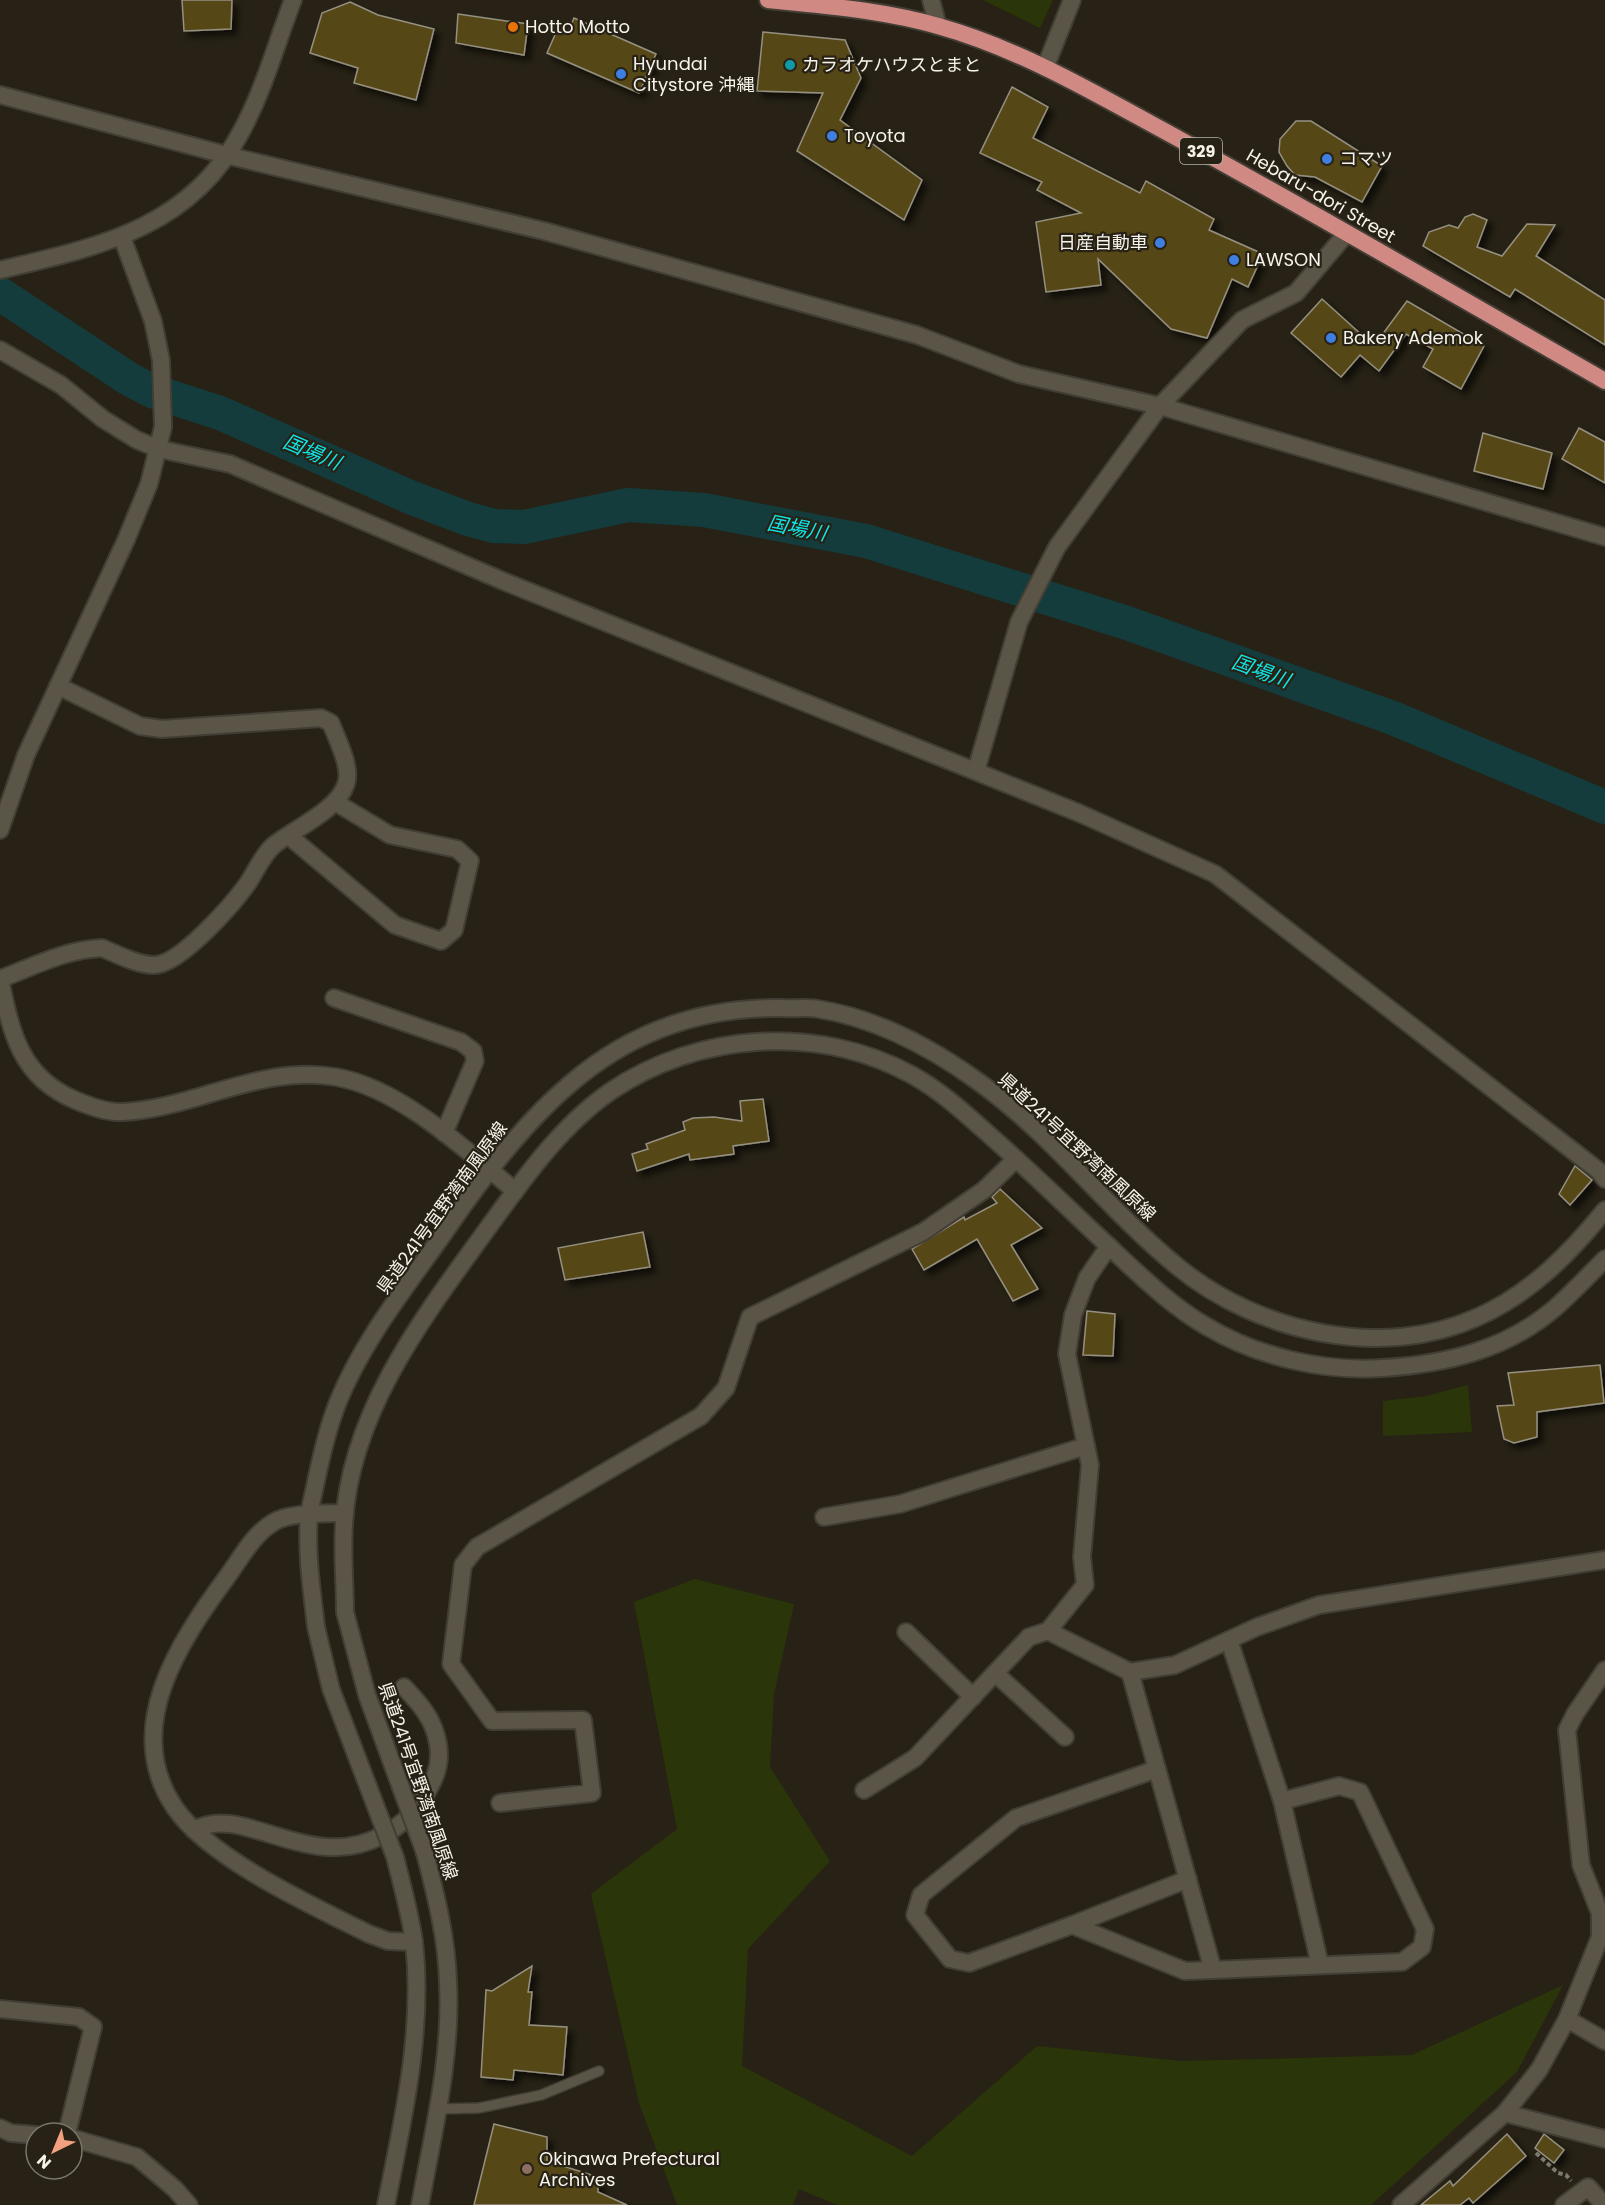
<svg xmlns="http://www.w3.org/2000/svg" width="1605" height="2205" viewBox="0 0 1605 2205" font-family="Poppins,'Noto Sans JP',sans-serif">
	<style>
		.green { fill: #2b350a }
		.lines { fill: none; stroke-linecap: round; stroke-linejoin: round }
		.river { stroke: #143c3c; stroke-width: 34 }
		.building { fill: #574719; stroke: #959080; stroke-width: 1.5; filter: url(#shadow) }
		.service-casing { stroke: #433e35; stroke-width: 12 }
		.minor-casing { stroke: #433e35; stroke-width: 20 }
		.tertiary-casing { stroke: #433e35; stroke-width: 20 }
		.secondary-casing { stroke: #433e35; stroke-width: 20 }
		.trunk-casing { stroke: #433e35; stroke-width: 20 }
		.path { stroke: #7d796e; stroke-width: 4; stroke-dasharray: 4.5 3; stroke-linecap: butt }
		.service { stroke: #5a5546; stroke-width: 9 }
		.minor { stroke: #5a5546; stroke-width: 16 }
		.tertiary { stroke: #5a5546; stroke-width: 16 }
		.secondary { stroke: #5a5546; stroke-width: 16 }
		.trunk { stroke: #d18984; stroke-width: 16 }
		.secondary-bridge-casing { stroke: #433e35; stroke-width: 20; stroke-linecap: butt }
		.secondary-bridge { stroke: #5a5546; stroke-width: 16 }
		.food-dot { fill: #e8710a; stroke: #272215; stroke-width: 2 }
		.culture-dot { fill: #0f9aa8; stroke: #272215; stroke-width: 2 }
		.shop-dot { fill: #3f7fe0; stroke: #272215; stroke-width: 2 }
		.education-dot { fill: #8d6e63; stroke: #272215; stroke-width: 2 }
		.labels { text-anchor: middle; stroke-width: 4.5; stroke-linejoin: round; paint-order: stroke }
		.shield { fill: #272215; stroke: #b8b4ab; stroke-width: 1.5 }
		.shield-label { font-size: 16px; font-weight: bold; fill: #f6f3eb }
		.poi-label { font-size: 18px; fill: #f6f3eb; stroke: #272215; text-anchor: start }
		.street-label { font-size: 18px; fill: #f6f3eb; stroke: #272215 }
		.water-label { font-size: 20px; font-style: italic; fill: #0fe5e7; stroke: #272215 }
	</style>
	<defs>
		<filter id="shadow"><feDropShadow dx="5.5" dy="5.5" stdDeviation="3" flood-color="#0009"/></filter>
	</defs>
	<rect width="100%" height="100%" fill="#272215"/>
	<g class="green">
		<path d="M983,0H1053L1040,28Z"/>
		<path d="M1468,1385L1472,1432L1383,1436V1401L1426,1396Z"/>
		<path d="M695,1579L794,1604L774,1694L770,1767L830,1861L748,1949L742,2066L912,2156L1037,2046L1181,2061L1412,2055L1563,1985L1517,2072L1371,2205H837L799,2189L793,2205H677L639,2103L591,1894L677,1829L634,1602Z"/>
	</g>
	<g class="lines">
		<path class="river" d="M0,294L129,379L152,391L220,413L410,497L468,519L494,526L524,527L628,505L704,510L866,541L1127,623L1393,718L1605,807"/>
	</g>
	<g class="building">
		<path d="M182,0H232L231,29L184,31Z"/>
		<path d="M350,2L378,15L434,29L416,100L354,83L358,68L310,53L322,13Z"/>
		<path d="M458,14L528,24L524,55L456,43Z"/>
		<path d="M574,18L656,54L639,93L547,53L558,28L568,32Z"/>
		<path d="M763,32L845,40L861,78L840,120L922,180L904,220L797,151L823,93L757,91Z"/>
		<path d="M1012,87L1048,107L1033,138L1140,193L1146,181L1214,219L1209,230L1263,254L1248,287L1232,279L1207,338L1171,329L1098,259L1101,285L1046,292L1036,222L1081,213L1037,190L1042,182L980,153Z"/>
		<path d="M1296,121H1311L1382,166L1362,202L1315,177L1295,175L1287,166L1279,152L1280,139Z"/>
		<path d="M1473,214L1487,220L1477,247L1502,256L1527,224L1555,225L1536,256L1605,300V345L1515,289L1510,297L1423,246L1429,232L1449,225L1458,228L1465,217Z"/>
		<path d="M1322,299L1374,346L1407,301L1484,346L1461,389L1423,367L1433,349L1406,334L1379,371L1360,355L1341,377L1291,333Z"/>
		<path d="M1579,428L1605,442V483L1562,459Z"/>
		<path d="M1483,433L1552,453L1543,489L1474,471Z"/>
		<path d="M763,1099L769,1141L733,1146L734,1154L690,1160L689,1154L637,1171L632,1154L648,1149L646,1144L685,1130L683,1122L693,1118L714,1117L742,1121L740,1101Z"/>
		<path d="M1575,1166L1592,1180L1570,1205L1559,1194Z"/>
		<path d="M1000,1189L1042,1228L1011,1245L1038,1289L1013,1301L977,1239L924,1270L912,1249L964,1217L965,1220L997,1203L992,1197Z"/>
		<path d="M643,1232L650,1267L565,1280L558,1248Z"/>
		<path d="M1087,1311L1115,1314L1113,1356L1083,1355Z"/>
		<path d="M1600,1365L1604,1403L1537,1412V1437L1514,1443L1504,1439L1497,1406L1514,1405L1508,1373Z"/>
		<path d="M532,1966L528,1992H532L529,2025L567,2027L563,2075L514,2070L513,2080L481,2077L486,1990L492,1991Z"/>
		<path d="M494,2124L547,2137V2161L598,2177V2192L627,2205H474Z"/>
		<path d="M1507,2134L1526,2156L1473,2203L1469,2198L1460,2205H1421L1450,2181L1453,2186Z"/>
		<path d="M1544,2134L1564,2150L1554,2163L1535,2148Z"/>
	</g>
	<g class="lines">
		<g class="service-casing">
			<path id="service" d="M437,2109L479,2108L541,2095L599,2071"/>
		</g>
		<g class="minor-casing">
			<g id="minor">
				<path d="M931,0L938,26"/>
				<path d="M1045,68L1072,0"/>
				<path d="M0,95L226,155L544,231L917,335L1019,374L1160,406L1605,537"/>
				<path d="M0,350L61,385L103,419L137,440L159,449L230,464L503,581L1079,813L1215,874L1599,1171L1605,1179"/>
				<path d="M976,771L1019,622L1057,547L1160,406L1242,320L1296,293L1346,234"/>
				<path d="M289,836L395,925L441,941L454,930L470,861L457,849L390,835L335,802"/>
				<path d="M0,979C32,967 67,949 102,948C117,954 137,965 154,965C180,965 233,904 248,883C256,871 263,854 274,845C294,829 338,810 346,784C352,767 337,740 331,723L321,718L162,729L140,726L58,686"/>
				<path d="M334,998L461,1042L473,1051L475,1061L444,1133"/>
				<path d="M1109,1246L1087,1278L1073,1315L1067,1354L1090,1465L1082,1557L1085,1585L1048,1631L1130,1672L1175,1665L1257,1627L1319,1605L1605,1560"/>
				<path d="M824,1517L900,1504L1086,1446"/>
				<path d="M906,1632L973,1697"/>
				<path d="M1229,1640L1282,1801L1320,1965"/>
				<path d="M1130,1672L1213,1970L1402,1962L1422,1947L1425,1929L1360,1792L1339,1786L1282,1801"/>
				<path d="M995,1673L1065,1737"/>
				<path d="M1157,1769L1016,1818L921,1895L915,1915L950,1959L969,1963L1072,1925L1185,1971L1213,1970"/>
				<path d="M864,1790L915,1758L1029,1637L1048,1631"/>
				<path d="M500,1803L592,1793L583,1720L492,1721L451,1664L463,1565L477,1547L701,1416L726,1388L750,1317L923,1232L984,1190L1016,1159"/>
				<path d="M194,1830C244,1802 309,1875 383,1835C397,1828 411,1816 420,1803C433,1784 442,1767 438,1744C434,1719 420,1704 404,1687"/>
				<path d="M1072,1925L1188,1879"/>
				<path d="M0,2009L79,2017L93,2027L67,2133"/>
				<path d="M1567,2019L1605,2041"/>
				<path d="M1505,2113L1605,2139"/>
				<path d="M0,2128L11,2133L36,2135"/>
				<path d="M72,2138L137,2157L175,2189L189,2205"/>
				<path d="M1401,2205L1505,2113L1539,2070L1567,2019L1600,1937V1913L1581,1865L1567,1730L1575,1714L1605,1670"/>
				<path d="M1564,2205L1588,2187L1604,2205"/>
			</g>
		</g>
		<g class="tertiary-casing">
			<g id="tertiary">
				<path d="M0,270C97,247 190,229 241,132C264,90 276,44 293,0"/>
				<path d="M0,830L26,755L126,540L149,484L163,427L161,360L153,321L122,237"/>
				<path d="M0,979C11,1032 20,1077 75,1100C89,1106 107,1113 123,1112C196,1108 261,1064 336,1077C400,1088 466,1150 515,1191"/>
			</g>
		</g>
		<g class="secondary-casing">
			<g id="secondary">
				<path d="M345,1513C326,1514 289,1512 274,1522C253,1534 241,1558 227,1577C179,1642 121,1729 175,1808C210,1859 313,1906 369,1934L388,1941L414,1942"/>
				<path d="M345,1612C345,1583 342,1553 344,1524C350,1409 428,1311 493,1221C527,1174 563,1124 611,1091C698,1032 819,1024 912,1075C943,1092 969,1117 995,1140C1037,1177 1076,1216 1117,1254C1145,1280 1173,1307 1206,1326C1257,1357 1324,1372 1383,1368C1446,1364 1506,1350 1555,1308C1572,1293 1588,1276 1605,1259"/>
				<path d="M316,1627C312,1591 306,1554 309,1517C310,1505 314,1493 316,1481C322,1454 328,1427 338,1402C364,1337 412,1280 451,1223C485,1174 524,1123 570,1084C630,1032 702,1007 781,1008C793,1009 806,1007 818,1009C875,1018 930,1047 976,1080C1051,1133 1107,1209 1178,1267C1259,1333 1383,1361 1480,1316C1531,1293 1571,1252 1605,1210"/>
				<path d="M386,2205C403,2119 424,2030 414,1942C410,1913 402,1885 395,1857"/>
				<path d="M420,2205C433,2133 452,2057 448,1983C447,1939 436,1896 425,1853"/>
			</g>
		</g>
		<g class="trunk-casing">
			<path id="trunk" d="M768,0C825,6 883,10 938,26C1024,50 1101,97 1179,139C1322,217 1463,300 1605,381"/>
		</g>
		<path class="path" d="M1536,2153L1558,2173L1566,2175L1571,2181"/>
		<use href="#service" class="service"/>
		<use href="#minor" class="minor"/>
		<use href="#tertiary" class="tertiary"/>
		<use href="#secondary" class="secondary"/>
		<use href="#trunk" class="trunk"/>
		<g class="secondary-bridge-casing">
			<g id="secondary-bridge">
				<path d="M345,1612L367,1695L425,1853"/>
				<path d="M316,1627L331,1689L395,1857"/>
			</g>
		</g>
		<use href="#secondary-bridge" class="secondary-bridge"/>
	</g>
	<circle class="food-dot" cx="513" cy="27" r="6"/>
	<circle class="culture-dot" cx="790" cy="65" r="6"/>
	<g class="shop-dot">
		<circle cx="621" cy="74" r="6"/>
		<circle cx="832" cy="136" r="6"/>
		<circle cx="1327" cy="159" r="6"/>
		<circle cx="1160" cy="243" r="6"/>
		<circle cx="1234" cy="260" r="6"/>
		<circle cx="1331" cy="338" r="6"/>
	</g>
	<circle class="education-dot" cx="527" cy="2169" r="6"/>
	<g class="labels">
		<rect class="shield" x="1180" y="138" width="42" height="26" rx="4.5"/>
		<g class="shield-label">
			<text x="1201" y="157">329</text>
		</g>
		<g class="poi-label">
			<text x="525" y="33">Hotto Motto</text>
			<text x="633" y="70">Hyundai<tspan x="633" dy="21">Citystore 沖縄</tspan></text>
			<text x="802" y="71">カラオケハウスとまと</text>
			<text x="844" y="142">Toyota</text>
			<text x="1339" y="165">コマツ</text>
			<text x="1148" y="249" text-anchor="end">日産自動車</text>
			<text x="1246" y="266">LAWSON</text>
			<text x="1343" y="344">Bakery Ademok</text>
			<text x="539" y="2165">Okinawa Prefectural<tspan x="539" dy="21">Archives</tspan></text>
		</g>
		<g class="street-label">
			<text transform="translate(1321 196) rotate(30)" y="6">Hebaru-dori Street</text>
			<text transform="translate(1077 1147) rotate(43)" y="6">県道241号宜野湾南風原線</text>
			<text transform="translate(442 1208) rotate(-54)" y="6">県道241号宜野湾南風原線</text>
			<text transform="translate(418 1781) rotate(71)" y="6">県道241号宜野湾南風原線</text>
		</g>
		<g class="water-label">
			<text transform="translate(312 452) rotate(23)" y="7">国場川</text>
			<text transform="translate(797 528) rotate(11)" y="7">国場川</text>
			<text transform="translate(1261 671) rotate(20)" y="7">国場川</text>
		</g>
	</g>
	<g transform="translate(54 2151) rotate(223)"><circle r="28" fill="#272215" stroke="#7a766b" stroke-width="1.5"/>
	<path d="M0-4.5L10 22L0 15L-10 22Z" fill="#f2a080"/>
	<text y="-9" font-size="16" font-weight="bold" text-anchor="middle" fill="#f6f3eb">N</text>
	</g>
</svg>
